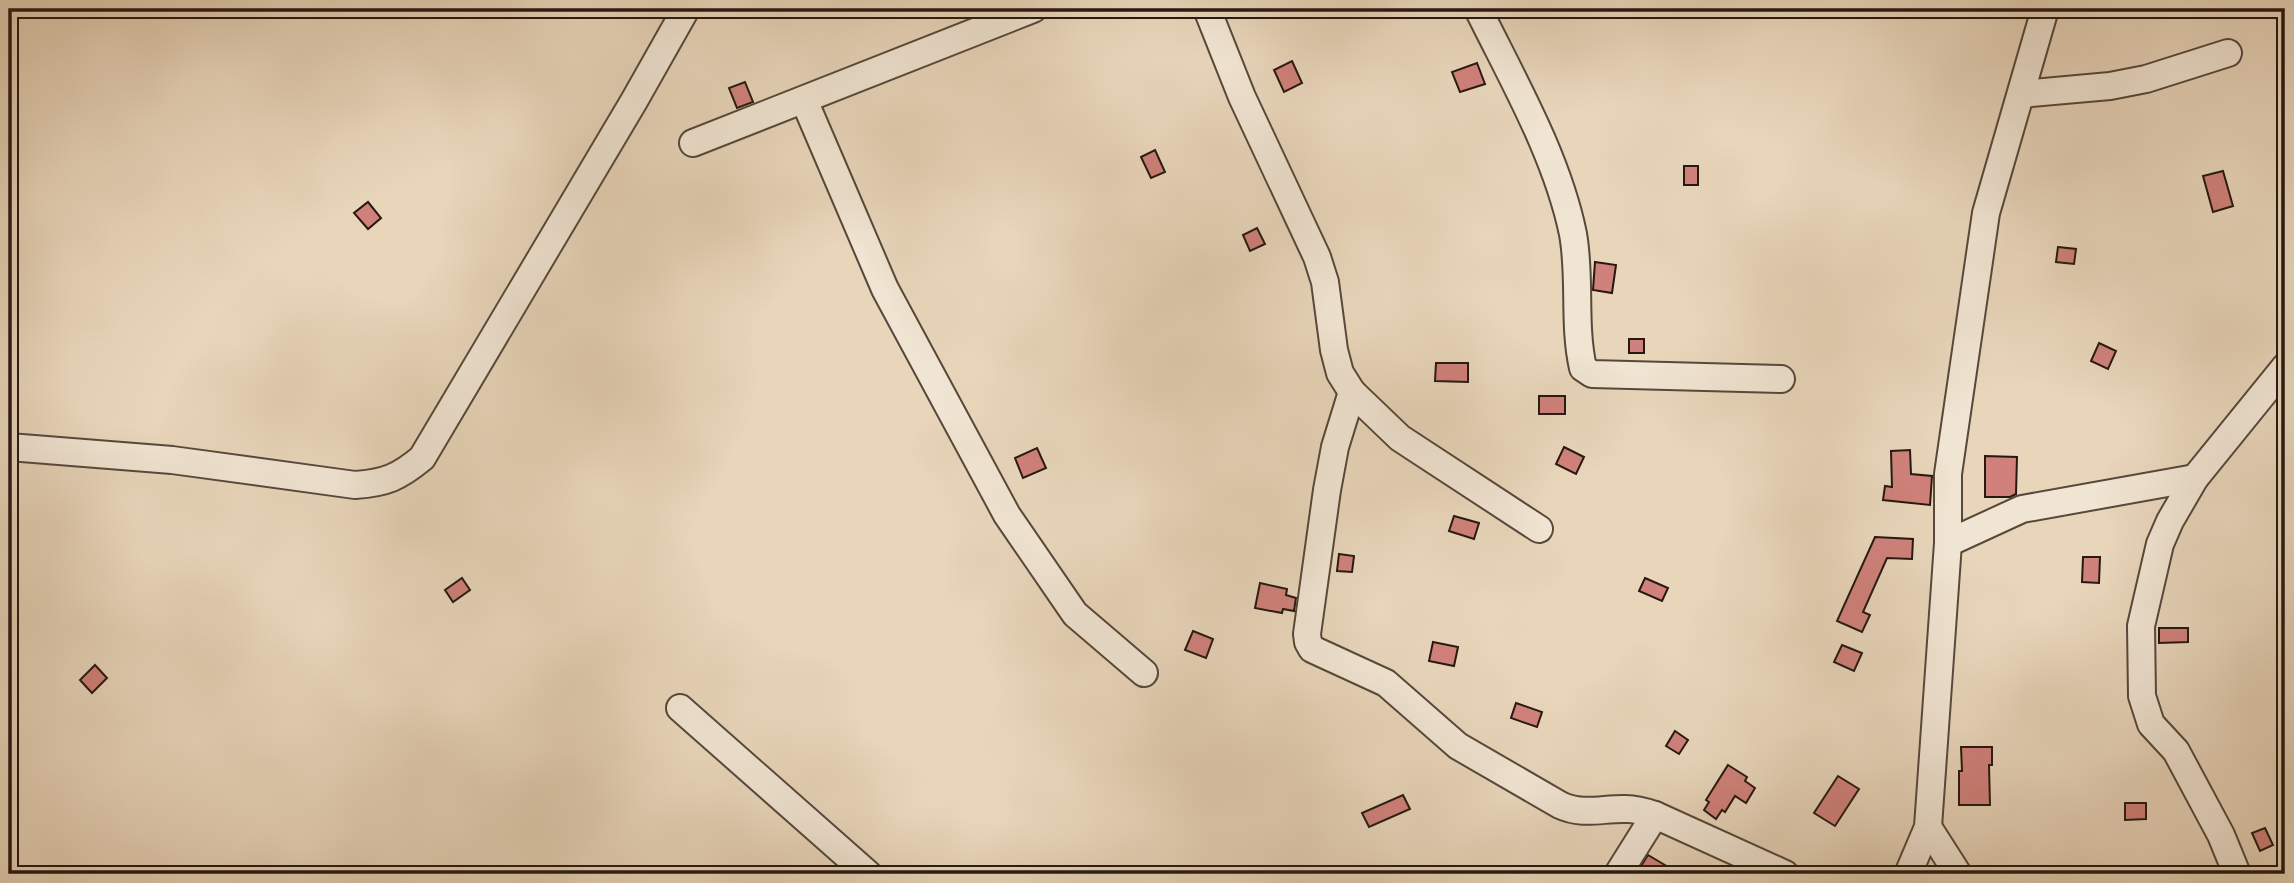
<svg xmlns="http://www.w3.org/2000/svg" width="2294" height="883" viewBox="0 0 2294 883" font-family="'Gentium Book Plus',serif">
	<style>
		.building { fill: #d0817b; stroke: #251911; stroke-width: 2 }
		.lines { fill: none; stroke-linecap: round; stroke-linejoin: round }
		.minor-casing { stroke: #56483b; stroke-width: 30 }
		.minor { stroke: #f0e4d2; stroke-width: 26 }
	</style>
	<rect width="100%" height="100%" fill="#e8d5ba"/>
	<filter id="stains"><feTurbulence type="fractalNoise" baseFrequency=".00286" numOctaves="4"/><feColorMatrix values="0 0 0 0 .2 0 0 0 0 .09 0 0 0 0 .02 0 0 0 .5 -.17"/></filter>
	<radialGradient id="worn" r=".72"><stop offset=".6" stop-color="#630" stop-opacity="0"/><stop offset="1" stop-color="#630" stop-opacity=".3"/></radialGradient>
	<g class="building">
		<path d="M1292,61L1302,83L1284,92L1274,70Z"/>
		<path d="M1477,63L1485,84L1460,92L1452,72Z"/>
		<path d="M745,82L753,102L737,108L729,88Z"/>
		<path d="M1155,150L1165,172L1151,178L1141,157Z"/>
		<rect x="1684" y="166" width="14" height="19"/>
		<path d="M2223,171L2233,206L2213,212L2203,176Z"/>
		<path d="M368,202L381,218L368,229L354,213Z"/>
		<path d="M1257,228L1265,244L1250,251L1243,235Z"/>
		<path d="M2058,247L2076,249L2074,264L2056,262Z"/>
		<path d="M1595,262L1616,265L1612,293L1593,290Z"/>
		<rect x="1629" y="339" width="15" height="14"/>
		<path d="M2099,343L2116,351L2108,369L2091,361Z"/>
		<path d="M1436,363H1468V382L1435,381Z"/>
		<rect x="1539" y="396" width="26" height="18"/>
		<path d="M1564,447L1584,457L1576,474L1556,464Z"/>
		<path d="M1037,448L1046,468L1023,478L1015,458Z"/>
		<path d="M1910,450L1911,474L1932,476L1930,505L1883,500L1885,486L1892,487L1891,451Z"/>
		<path d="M1985,456L2017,457L2016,494L2010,497H1985Z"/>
		<path d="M1454,516L1479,523L1474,539L1449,531Z"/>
		<path d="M1875,537L1913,539L1912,559L1887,558L1863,612L1870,615L1862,632L1837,621Z"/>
		<path d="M1339,554L1354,556L1352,572L1337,571Z"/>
		<path d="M2083,557H2100L2099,583L2082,582Z"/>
		<path d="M462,578L470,590L453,602L445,590Z"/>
		<path d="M1645,578L1668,588L1662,601L1639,591Z"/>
		<path d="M1260,583L1287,589L1286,595L1296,598L1294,611L1283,609L1282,613L1255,608Z"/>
		<path d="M2159,628H2188V642L2159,643Z"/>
		<path d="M1193,631L1213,639L1206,658L1185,650Z"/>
		<path d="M1433,642L1458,647L1454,666L1429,661Z"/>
		<path d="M1842,645L1862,653L1854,671L1834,662Z"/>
		<path d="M95,665L107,678L92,693L80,680Z"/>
		<path d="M1516,703L1542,712L1537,727L1511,718Z"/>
		<path d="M1675,731L1688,740L1679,754L1666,746Z"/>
		<path d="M1961,747H1992V765H1989L1990,805H1959V771H1962Z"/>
		<path d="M1728,765L1747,777L1745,781L1755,788L1746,803L1735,796L1725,812L1722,810L1716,819L1704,810L1709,802L1706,800Z"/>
		<path d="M1838,776L1859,789L1835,826L1814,813Z"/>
		<path d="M1403,795L1410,809L1369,827L1362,813Z"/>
		<path d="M2125,803H2146V819L2125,820Z"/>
		<path d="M2265,828L2273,845L2260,851L2252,833Z"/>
		<path d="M1648,855L1680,874H1636Z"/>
	</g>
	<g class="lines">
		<g class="minor-casing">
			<g id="minor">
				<path d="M1207,9L1242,97L1317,257L1325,282L1334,350L1340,373L1352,392L1400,438L1539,529"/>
				<path d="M1478,9C1513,80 1557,156 1573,234C1581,278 1573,324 1583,368L1592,374L1781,379"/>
				<path d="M2021,94L2110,86L2146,79L2228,53"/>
				<path d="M804,100L885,289L1007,515L1075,614L1144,673"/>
				<path d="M693,143L1033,9"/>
				<path d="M1352,392L1335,447L1327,490L1307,634L1308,642L1312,649L1386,683L1458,746L1560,805C1583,816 1603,808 1627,809C1637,809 1646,812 1655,815L1785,874"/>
				<path d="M9,447L172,460L355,485C386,483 399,477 422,458L634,101L686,9"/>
				<path d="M1948,543L2022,509L2195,478"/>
				<path d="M680,708L868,874"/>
				<path d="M1928,827L1958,874"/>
				<path d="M1618,874L1655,815"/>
				<path d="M1908,874L1928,827L1948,543V474L1986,213L2045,9"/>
				<path d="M2237,874L2221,835L2176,751L2151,724L2142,696L2141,626L2160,544L2170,521L2195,478L2285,367"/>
			</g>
		</g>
		<use href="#minor" class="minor"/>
	</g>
	<rect width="2294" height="883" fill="none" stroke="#e8d5ba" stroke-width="35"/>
	<rect x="10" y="10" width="2273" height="862" fill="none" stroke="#251911" stroke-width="3.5"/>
	<rect x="18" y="18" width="2259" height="848" fill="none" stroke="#251911" stroke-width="2"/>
	<rect width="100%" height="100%" filter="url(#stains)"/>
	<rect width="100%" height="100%" fill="url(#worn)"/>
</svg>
